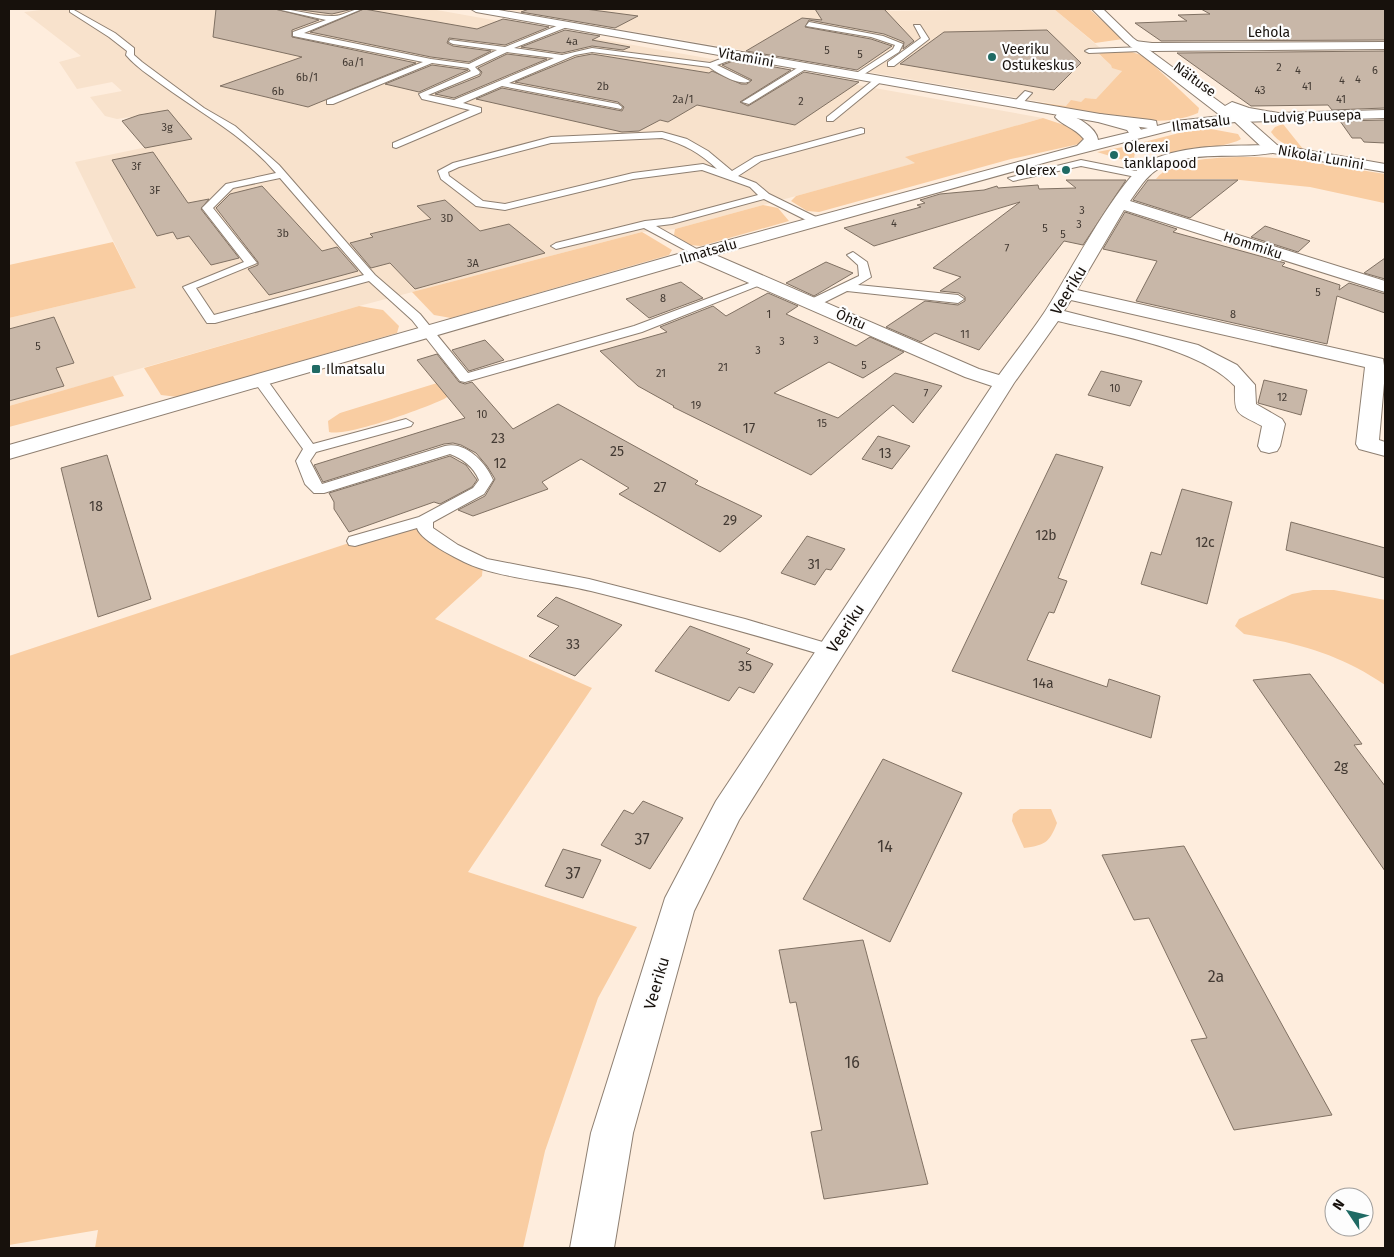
<svg xmlns="http://www.w3.org/2000/svg" width="1394" height="1257" viewBox="0 0 1394 1257" font-family="'Fira Sans',sans-serif">
	<style>
		.built { fill: #f8e2cc }
		.green { fill: #f9cda2 }
		.building { fill: #c8b7a8; stroke: #807163 }
		.lines { fill: none; stroke-linecap: round; stroke-linejoin: round }
		.service-casing { stroke: #8e7f71; stroke-width: 2 }
		.minor-casing { stroke: #8e7f71; stroke-width: 2 }
		.tertiary-casing { stroke: #8e7f71; stroke-width: 2 }
		.service { fill: #fff; fill-rule: evenodd }
		.minor { fill: #fff; fill-rule: evenodd }
		.tertiary { fill: #fff; fill-rule: evenodd }
		.poi-dot { fill: #1f6a64; stroke: #fdfdfd; stroke-width: 2 }
		.labels { text-anchor: middle; stroke-width: 4.5; stroke-linejoin: round; paint-order: stroke }
		.far-number-label { font-size: 11px; fill: #433a33 }
		.far-street-label { font-size: 14px; fill: #17110c; stroke: #fdfdfd }
		.far-poi-label { font-size: 14px; fill: #17110c; stroke: #fdfdfd; text-anchor: start }
		.number-label { font-size: 14px; fill: #433a33 }
		.street-label { font-size: 16px; fill: #17110c; stroke: #fdfdfd }
		.near-number-label { font-size: 16px; fill: #433a33 }
	</style>
	<rect width="100%" height="100%" fill="#feeddd"/>
	<g class="built">
		<path d="M49,9H431L1043,118L906,157L916,163L796,196L675,229L642,232L359,306L9,406V318L136,288L75,162L152,146L130,117L117,119L105,116L90,97L122,91L112,82L77,89L59,62L81,56L24,12Z"/>
		<path d="M502,9H888L890,11L1054,9L1105,52L1099,55L1122,71L1096,99L1085,98L1081,102L1066,106Z"/>
	</g>
	<g class="green">
		<path d="M1054,9H1089L1123,39L1095,43Z"/>
		<path d="M1105,52H1132L1144,56L1199,108L1198,113C1152,133 1078,110 1029,101L1066,106L1071,100L1081,102L1085,98L1096,99L1122,71L1112,68L1111,65L1099,54Z"/>
		<path d="M1043,118L1073,128L1084,138L1079,144L1011,159L819,212L807,211L791,201L796,196L915,163L905,157Z"/>
		<path d="M1283,124L1303,149C1291,147 1278,143 1271,132L1275,127Z"/>
		<path d="M1211,129L1238,134L1241,139C1234,145 1175,155 1165,153C1155,151 1145,147 1136,144L1187,131Z"/>
		<path d="M1128,146L1135,153L1133,163L1097,152Z"/>
		<path d="M1257,157L1292,159L1385,174V201L1384,203L1310,187L1230,179H1156C1173,156 1231,157 1257,157Z"/>
		<path d="M763,205L778,208L789,221L701,246L690,245L674,235L675,229Z"/>
		<path d="M642,232L672,250L669,255L451,318L434,315L412,292Z"/>
		<path d="M113,242L136,288L9,318V265Z"/>
		<path d="M359,306L383,310L399,326L397,333L178,397L161,395L144,368Z"/>
		<path d="M113,376L124,396L9,427V406Z"/>
		<path d="M450,379L456,389C452,392 448,397 444,399C425,408 347,437 329,432L328,421L340,413Z"/>
		<path d="M425,520V530L483,564L482,576L435,619L592,688L468,872L637,927L598,998L545,1151L523,1248H95L98,1230L9,1245V656L355,541Z"/>
		<path d="M1313,590H1334L1385,600V685C1340,654 1297,643 1244,634L1235,626L1239,619L1292,594Z"/>
		<path d="M1020,809H1051L1057,823C1049,844 1044,845 1024,848L1012,821L1013,814Z"/>
	</g>
	<g class="building">
		<path d="M216,9H275L319,20L292,30V37L416,63L308,107L220,86L302,57L213,37Z"/>
		<path d="M294,9H353L332,14Z"/>
		<path d="M364,9L477,29L503,19L549,27L505,45L449,38L447,43L453,46L491,51L469,62L431,57L310,32Z"/>
		<path d="M529,9H585L638,16L615,28L521,12Z"/>
		<path d="M815,9H884L914,41L903,49L904,42L884,34L809,20L805,27L871,39L892,46L857,70L746,51L802,18L822,20Z"/>
		<path d="M1201,9H1385V40L1161,41L1135,23L1187,21L1178,15L1210,14Z"/>
		<path d="M565,30L600,36L592,40L630,47L623,50L592,46L562,53L521,47Z"/>
		<path d="M1047,30L1081,63L1054,90L900,64L944,32Z"/>
		<path d="M1385,51V108L1332,110L1328,105L1251,106L1177,53Z"/>
		<path d="M507,54L547,59L454,98L435,94L480,76L482,72L478,68Z"/>
		<path d="M592,54L709,73L712,71L741,84H747L752,80L722,65L736,60L791,70L740,102L748,106L804,72L859,82L795,125L697,105L668,122L660,120L639,131L622,132L476,99L502,88L622,111L624,107L618,102L515,82L576,57Z"/>
		<path d="M432,65L468,70L419,92L385,84Z"/>
		<path d="M168,110L192,139L145,148L122,121L139,115Z"/>
		<path d="M1385,120V143L1364,142L1361,138H1352L1340,121Z"/>
		<path d="M153,152L188,203L209,199L201,209L239,258L211,265L189,236L177,239L173,232L157,236L112,160Z"/>
		<path d="M1066,180H1126L1083,245L1064,241L979,350L935,333L921,342L886,327L925,301L958,305L965,301V297L959,293L940,291L961,277L933,268L1020,202L874,246L844,228L921,207L917,205L925,203L920,200L940,194L984,190L997,186L998,188L1038,185L1039,189L1076,188Z"/>
		<path d="M1148,180H1238L1190,218L1133,200Z"/>
		<path d="M262,186L322,251L337,247L358,271L269,295L248,269L258,265V262L216,208L230,194Z"/>
		<path d="M445,200L480,231L509,224L545,253L415,289L390,263L371,268L350,243L373,237L370,234L431,219L417,206Z"/>
		<path d="M1125,212L1177,229L1173,232L1285,263L1282,266L1340,285L1339,290L1349,283L1385,294V313L1337,296L1327,344L1136,301L1157,261L1103,249Z"/>
		<path d="M1265,226L1310,241L1298,252L1251,237Z"/>
		<path d="M1385,258V279L1364,273Z"/>
		<path d="M826,262L853,273L814,296L786,283Z"/>
		<path d="M681,282L703,298L649,318L626,299Z"/>
		<path d="M768,293L798,306L786,314L856,346L870,337L904,352L863,378L829,362L774,393L838,418L895,373L942,386L913,423L893,405L811,475L673,407L674,406L638,386L600,351L667,332L660,327L713,306L726,316Z"/>
		<path d="M54,317L74,363L56,368L64,386L9,401V329Z"/>
		<path d="M485,340L504,360L469,371L452,350Z"/>
		<path d="M437,354L459,382L465,384L472,382L513,429L558,404L698,481L695,484L762,516L720,552L619,494L629,488L581,459L542,482L548,489L473,516L458,510L485,496L495,479L487,466L476,453L461,445L453,443L444,444L323,482L314,465L465,418L417,360Z"/>
		<path d="M1101,371L1142,381L1130,406L1088,395Z"/>
		<path d="M1264,380L1307,390L1301,415L1258,403Z"/>
		<path d="M878,436L910,446L892,469L862,459Z"/>
		<path d="M1056,454L1103,467L1058,578L1067,581L1054,613L1049,612L1027,660L1107,687L1109,679L1160,696L1151,738L952,671Z"/>
		<path d="M107,455L151,599L98,617L61,468Z"/>
		<path d="M450,456L466,465L477,480L472,487L440,504L434,502L349,532L334,509V502L329,493Z"/>
		<path d="M1182,489L1232,502L1207,604L1141,584L1151,552L1161,555Z"/>
		<path d="M1291,522L1385,548V578L1286,550Z"/>
		<path d="M807,536L845,549L831,570L826,569L815,585L781,573Z"/>
		<path d="M556,597L622,625L575,676L529,656L559,626L537,616Z"/>
		<path d="M690,626L750,649L746,653L773,664L754,693L739,687L729,701L655,671Z"/>
		<path d="M1310,674L1362,744L1354,745L1385,786V871L1253,680Z"/>
		<path d="M883,759L962,793L890,942L803,899Z"/>
		<path d="M643,801L683,818L650,869L601,845L624,810L633,814Z"/>
		<path d="M1184,846L1286,1032L1332,1115L1234,1130L1191,1040L1207,1038L1149,918L1134,920L1102,855Z"/>
		<path d="M563,849L601,860L583,898L545,886Z"/>
		<path d="M863,940L928,1184L824,1199L811,1132L822,1130L796,1002L790,1003L779,950Z"/>
	</g>
	<g class="lines">
		<g class="service-casing">
			<g id="service">
				<path d="M277,9C295,9 313,16 332,16C342,17 351,9 362,9L304,33L431,59L469,64L497,50L453,44L449,42L450,40L505,47L564,23L567,27L514,48L562,55L592,48L710,63L736,53L740,55L739,57L717,65L750,81C741,87 717,73 709,67L592,52L575,55L509,83L618,104L622,107L621,109L502,86L463,103L481,108V112L396,148L393,147V143L470,110L422,99L419,94L471,71L468,68L432,63L333,104H327V100L423,62L293,36V32L326,20ZM507,52L554,58L454,100L428,95L479,74L480,72L475,67Z"/>
				<path d="M70,10H74L115,33L134,48V55L142,62L204,108L235,126L279,165L375,275L420,314L468,373L634,326L760,279L764,278L770,281L642,332L465,382L460,381L412,320L369,281L215,323H207L183,287L244,262L202,208L226,184L276,173C245,136 200,113 161,84C149,75 136,67 126,55L127,51L109,37L70,12ZM280,178L364,275L214,315L196,288L257,263L213,208L233,188Z"/>
				<path d="M809,22L883,36L903,44L899,52L858,78H855V74L893,49L895,45L871,37L806,26Z"/>
				<path d="M914,25H920L929,39L894,66H888V62L921,38Z"/>
				<path d="M1144,47L1145,49L1141,51L1089,53L1085,51L1089,49Z"/>
				<path d="M802,65L809,67L749,104L742,102Z"/>
				<path d="M876,78L883,80L833,121H827V117Z"/>
				<path d="M1025,91L1032,93L1020,106H1014V102Z"/>
				<path d="M861,128L864,129V133L761,161L738,176L756,183L769,194L820,219V223H812L764,199L672,224L656,226L702,252V256L698,257L644,228L556,249L551,246L556,243L645,221L672,218L758,195L750,187L702,170L633,179L505,210L476,206L441,179L438,171L453,163L551,137L662,132L687,139L708,151L732,171L755,157ZM662,138C684,144 700,153 717,169L703,164L633,173L505,204L483,201L449,176L448,172L459,167L551,143Z"/>
				<path d="M1081,160L1141,172L1146,175L1141,178L1081,166L1013,181L1008,178Z"/>
				<path d="M853,252L867,262L871,277L858,285L958,295L964,299L958,303L847,291L817,306H809V300L859,276L858,265L847,255Z"/>
				<path d="M260,376L265,377L313,444L406,419L413,423L411,426L316,452L310,461L322,484L445,446C466,441 486,463 493,480L484,494L433,522V528L458,545L487,559L589,579L745,619L836,646L839,651L836,656L830,657C751,634 672,611 591,591C555,582 515,580 479,568C466,564 420,541 417,528L355,546L349,545L347,541L349,537L419,517L473,488L479,480C473,466 463,459 450,454L324,493H314L305,484L296,461L303,449L253,380Z"/>
			</g>
		</g>
		<g class="minor-casing">
			<g id="minor">
				<path d="M471,9H493L1100,114L1137,124L1144,134L1137,138L1132,137L1127,130L1098,122L476,12Z"/>
				<path d="M1135,41L1152,43L1385,42V49L1152,51L1131,47L1129,45Z"/>
				<path d="M1385,110V118L1238,122L1231,118L1238,114Z"/>
				<path d="M1272,145L1279,149L1277,152C1241,161 1192,148 1158,169C1146,176 1138,190 1130,201L1385,281V292L1124,210L1077,290L1383,359L1385,372L1379,440L1385,442V456L1359,449L1356,444L1365,367L1071,300L1064,311L1198,345L1237,365L1255,385L1256,404L1282,419L1285,424L1280,446L1277,451L1269,453L1261,451L1258,446L1262,426C1237,412 1234,417 1235,386C1198,347 1110,334 1058,321L1014,383L739,820L694,911L633,1133L614,1248H570L591,1133L665,898L716,801L992,386L965,377L692,258L689,254L692,250H704L979,369L999,375C1014,354 1030,334 1044,313C1065,282 1120,175 1149,161C1186,144 1232,146 1272,145Z"/>
			</g>
		</g>
		<g class="tertiary-casing">
			<path id="tertiary" d="M1092,9H1103L1133,38L1225,106L1232,102L1249,108L1284,114L1286,117L1284,120L1279,121L1243,115L1277,145L1385,164V172L1267,152L1235,122L1176,129L1047,162L704,258L9,459V445L692,250L1077,146L1084,139C1074,127 1063,126 1055,117L1057,114C1071,111 1097,127 1098,140L1148,128L1095,121L1093,118L1095,115L1100,114L1151,120L1156,121L1157,126L1176,121L1221,116L1125,42Z"/>
		</g>
		<use href="#service" class="service"/>
		<use href="#minor" class="minor"/>
		<use href="#tertiary" class="tertiary"/>
	</g>
	<g class="poi-dot">
		<circle cx="992" cy="57" r="5"/>
		<circle cx="1114" cy="155" r="5"/>
		<circle cx="1066" cy="170" r="5"/>
		<rect x="311" y="364" width="10" height="10" rx="2.5"/>
	</g>
	<g class="labels">
		<g class="far-number-label">
			<text x="572" y="45">4a</text>
			<text x="827" y="54">5</text>
			<text x="860" y="58">5</text>
			<text x="353" y="66">6a/1</text>
			<text x="1279" y="71">2</text>
			<text x="1298" y="74">4</text>
			<text x="1375" y="74">6</text>
			<text x="307" y="81">6b/1</text>
			<text x="1358" y="83">4</text>
			<text x="1342" y="84">4</text>
			<text x="603" y="90">2b</text>
			<text x="1307" y="90">41</text>
			<text x="1260" y="94">43</text>
			<text x="278" y="95">6b</text>
			<text x="683" y="103">2a/1</text>
			<text x="1341" y="103">41</text>
			<text x="801" y="105">2</text>
			<text x="167" y="131">3g</text>
			<text x="136" y="170">3f</text>
			<text x="155" y="194">3F</text>
			<text x="1082" y="214">3</text>
			<text x="447" y="222">3D</text>
			<text x="894" y="227">4</text>
			<text x="1079" y="228">3</text>
			<text x="1045" y="232">5</text>
			<text x="283" y="237">3b</text>
			<text x="1063" y="238">5</text>
			<text x="1007" y="252">7</text>
			<text x="473" y="267">3A</text>
			<text x="1318" y="296">5</text>
			<text x="663" y="302">8</text>
			<text x="769" y="318">1</text>
			<text x="1233" y="318">8</text>
			<text x="965" y="338">11</text>
			<text x="816" y="344">3</text>
			<text x="782" y="345">3</text>
			<text x="38" y="350">5</text>
			<text x="758" y="354">3</text>
			<text x="864" y="369">5</text>
			<text x="723" y="371">21</text>
			<text x="661" y="377">21</text>
			<text x="1115" y="392">10</text>
			<text x="926" y="397">7</text>
			<text x="1282" y="401">12</text>
			<text x="696" y="409">19</text>
			<text x="482" y="418">10</text>
			<text x="822" y="427">15</text>
		</g>
		<g class="far-street-label">
			<text x="1269" y="37">Lehola</text>
			<text transform="translate(746 57) rotate(10)" y="5">Vitamiini</text>
			<text transform="translate(1195 79) rotate(36)" y="5">Näituse</text>
			<text transform="translate(1312 116) rotate(-2)" y="5">Ludvig Puusepa</text>
			<text transform="translate(1201 123) rotate(-7)" y="5">Ilmatsalu</text>
			<text transform="translate(1321 157) rotate(10)" y="5">Nikolai Lunini</text>
			<text transform="translate(1253 245) rotate(18)" y="5">Hommiku</text>
			<text transform="translate(708 251) rotate(-16)" y="5">Ilmatsalu</text>
			<text transform="translate(851 319) rotate(24)" y="5">Õhtu</text>
		</g>
		<g class="far-poi-label">
			<text x="1002" y="54">Veeriku<tspan x="1002" dy="16">Ostukeskus</tspan></text>
			<text x="1124" y="152">Olerexi<tspan x="1124" dy="16">tanklapood</tspan></text>
			<text x="1056" y="175" text-anchor="end">Olerex</text>
			<text x="326" y="374">Ilmatsalu</text>
		</g>
		<g class="number-label">
			<text x="749" y="433">17</text>
			<text x="498" y="443">23</text>
			<text x="617" y="456">25</text>
			<text x="885" y="458">13</text>
			<text x="500" y="468">12</text>
			<text x="660" y="492">27</text>
			<text x="96" y="511">18</text>
			<text x="730" y="525">29</text>
			<text x="1046" y="540">12b</text>
			<text x="1205" y="547">12c</text>
			<text x="814" y="569">31</text>
			<text x="573" y="649">33</text>
			<text x="745" y="671">35</text>
			<text x="1043" y="688">14a</text>
			<text x="1341" y="771">2g</text>
		</g>
		<g class="street-label">
			<text transform="translate(1068 290) rotate(-59)" y="6">Veeriku</text>
			<text transform="translate(845 628) rotate(-57)" y="6">Veeriku</text>
			<text transform="translate(656 983) rotate(-74)" y="6">Veeriku</text>
		</g>
		<g class="near-number-label">
			<text x="642" y="845">37</text>
			<text x="885" y="852">14</text>
			<text x="573" y="879">37</text>
			<text x="1216" y="982">2a</text>
			<text x="852" y="1068">16</text>
		</g>
	</g>
	<rect width="1394" height="1257" fill="none" stroke="#17110c" stroke-width="20"/>
	<g transform="translate(1349 1212) rotate(305)"><circle r="24" fill="#fdfdfd" stroke="#a19f9d"/>
	<path d="M0-4L9 19L0 12L-9 19Z" fill="#1f6a64"/>
	<text y="-8" font-size="14" font-weight="bold" text-anchor="middle" fill="#17110c">N</text>
	</g>
</svg>
